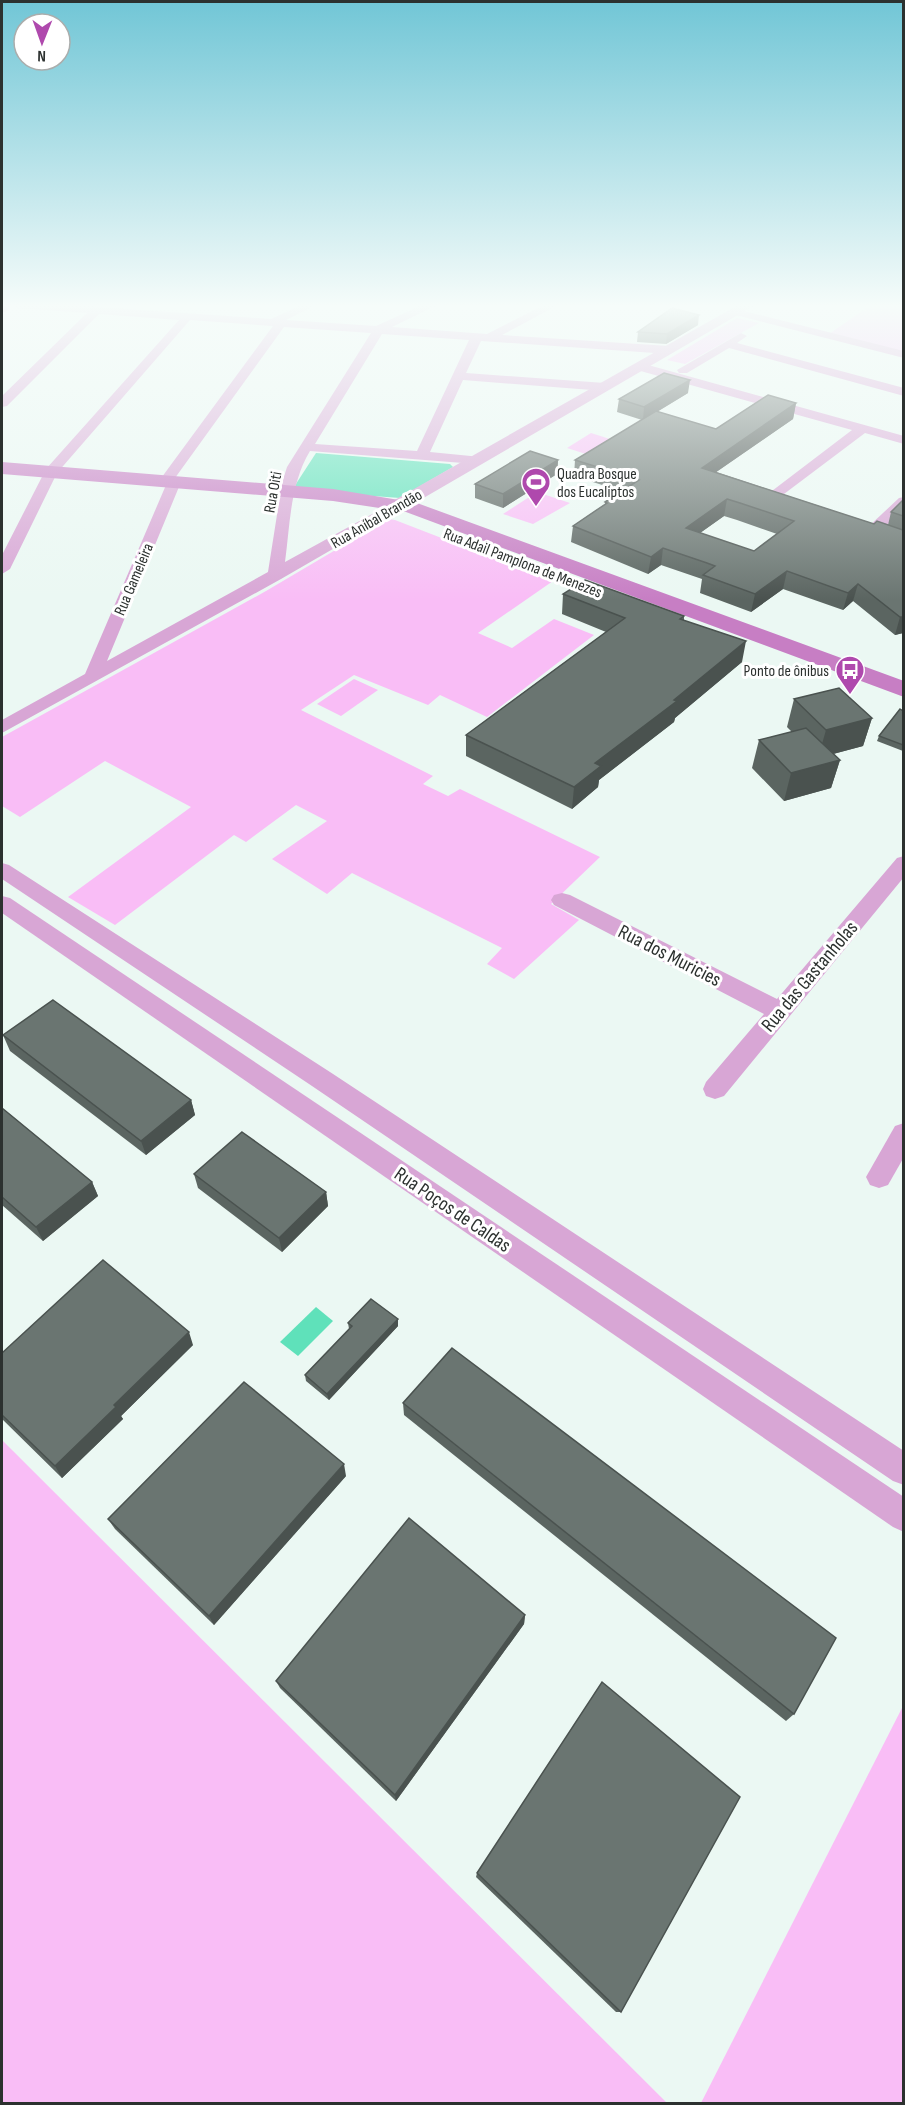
<svg xmlns="http://www.w3.org/2000/svg" width="905" height="2105" viewBox="0 0 905 2105" font-family="'Sofia Sans Condensed',sans-serif">
	<style>
		.green { fill: #f9bdf6 }
		.water { fill: #5fe1ba }
		.lines { fill: none; stroke-linecap: round; stroke-linejoin: round }
		.minor { fill: #d8a6d5; fill-rule: evenodd }
		.tertiary { fill: #d8a6d5; fill-rule: evenodd }
		.secondary { fill: #c77ec4; fill-rule: evenodd }
		.primary { fill: #b95fb7; fill-rule: evenodd }
		.wall { fill: #5b6561; fill-rule: evenodd }
		.shaded-wall { fill: #4a524f }
		.building { fill: #6a7571; stroke: #4a524f; stroke-width: 1.5; fill-rule: evenodd }
		.labels { text-anchor: middle; stroke-width: 6; stroke-linejoin: round; paint-order: stroke }
		.far-poi-label { font-size: 16px; fill: #2c312f; stroke: #fff; text-anchor: start }
		.far-street-label { font-size: 16px; fill: #2c312f; stroke: #fff }
		.street-label { font-size: 20px; fill: #2c312f; stroke: #fff }
	</style>
	<rect width="100%" height="100%" fill="#ebf8f3"/>
	<g class="green">
		<path d="M871,305H903V353L829,334Z"/>
		<path d="M737,318L759,323L685,364L667,360Z"/>
		<path d="M591,433L613,440L589,455L567,448Z"/>
		<path d="M537,492L570,503L533,524L503,514Z"/>
		<path d="M388,519L395,520L553,581L478,633L512,648L554,619L594,635L487,717L440,695L428,705L354,675L301,710L433,776L423,784L448,796L460,789L600,857L551,904L579,920L514,979L487,964L502,948L352,873L327,894L272,859L327,821L296,805L246,842L234,835L115,925L68,897L191,807L105,761L20,817L2,806V737L266,591Z"/>
		<path d="M354,679L378,690L341,716L317,704Z"/>
		<path d="M2,1440L667,2103H2Z"/>
		<path d="M903,1706V2103H701Z"/>
	</g>
	<g class="water">
		<path d="M316,453L450,464L453,467L400,498L292,490Z"/>
		<path d="M316,1307L333,1321L298,1356L280,1342Z"/>
	</g>
	<g class="lines">
		<g class="minor">
			<path d="M12,305H69L271,319L301,305H316L286,320L376,326L422,305H437L392,327L487,334L544,305H558L502,335L669,346L675,350L669,354L481,341L466,373L605,383L611,387L605,391L463,380L430,452L481,457L483,460L481,463L476,464L310,451C290,484 290,525 285,562L385,507H395L397,510L395,513L281,579L2,733V720L85,674L166,485L159,481L273,326L190,320L57,473L10,569L2,574V555L46,469L179,320L99,314L7,406L2,407V396L87,313L17,308ZM284,327L371,333L287,467L282,483L268,572L107,661L181,482L175,478ZM382,334L469,340L417,451L315,444Z"/>
			<path d="M736,309L904,351V358L732,314L730,312Z"/>
			<path d="M741,333L747,336L737,343L904,388V396L729,348L687,373H679L677,370Z"/>
			<path d="M641,363L904,436V444L865,433L780,497L798,504L800,507L798,510C787,513 770,506 764,497L852,430L637,370V364Z"/>
			<path d="M904,497V509L876,535H866L863,532L866,529L899,498Z"/>
			<path d="M904,856V877L724,1096L715,1099L706,1096L703,1089L706,1082L764,1014L554,905L551,900L554,895L562,893L570,895L777,999L897,858Z"/>
			<path d="M2,863L9,865L330,1072L904,1451V1485L893,1481L312,1086L2,879Z"/>
			<path d="M2,896L10,898L904,1497V1532L893,1527L2,913Z"/>
			<path d="M904,1123V1157L888,1185L879,1188L870,1185L866,1177L895,1126Z"/>
		</g>
		<path class="tertiary" d="M738,305H755L396,514H384L381,510L384,506Z"/>
		<path class="secondary" d="M2,462L333,489L417,503L904,681V697L406,512L333,501L2,474Z"/>
		<path class="primary" d="M2,305H11L7,311L2,313Z"/>
	</g>
	<g class="wall">
		<path d="M698,325L666,344L637,342L638,332Z"/>
		<path d="M688,393L657,412L716,429L796,403L793,419L716,472L874,524L888,525L891,512L903,500V633L895,635L853,601L843,610L783,589L751,612L700,593L702,579L661,565L648,574L571,542L573,526L605,504V502L621,491L574,476L575,460L642,420L617,412L619,399ZM724,516L737,520L777,534L754,551L700,533Z"/>
		<path d="M558,460L557,474L503,508L475,498V484Z"/>
		<path d="M563,594L684,616V621L742,662L675,718L674,722L599,780L598,787L572,809L466,756V735L606,632L562,614Z"/>
		<path d="M794,699L872,718L863,746L833,754L840,760L831,788L784,801L752,768L759,740L792,732L787,727Z"/>
		<path d="M903,711V751L877,741L879,736Z"/>
		<path d="M3,1035L191,1100L195,1115L146,1155L10,1051Z"/>
		<path d="M2,1108L92,1182L98,1196L43,1241L2,1205Z"/>
		<path d="M194,1174L326,1192L328,1206L282,1252L198,1188Z"/>
		<path d="M348,1323L398,1326L329,1400L306,1381L305,1375L349,1329Z"/>
		<path d="M193,1345L121,1416L123,1419L62,1478L2,1419V1353Z"/>
		<path d="M403,1403L794,1714L786,1721L404,1415Z"/>
		<path d="M346,1476L214,1625L115,1529L108,1519Z"/>
		<path d="M525,1615L524,1624L396,1801L280,1688L276,1681Z"/>
		<path d="M477,1873L621,2012H616L476,1877Z"/>
	</g>
	<g class="shaded-wall">
		<path d="M699,315L698,325L666,344L667,334Z"/>
		<path d="M690,380L688,393L643,420L644,407Z"/>
		<path d="M796,403L793,419L699,484L702,468Z"/>
		<path d="M558,460L557,474L503,508V494Z"/>
		<path d="M727,499L724,516L683,545L686,528Z"/>
		<path d="M663,548L661,565L648,574L651,557Z"/>
		<path d="M787,571L783,589L751,612L755,594Z"/>
		<path d="M858,584L853,601L843,610L848,593Z"/>
		<path d="M900,617H903V633L895,635Z"/>
		<path d="M746,641L742,662L675,718L674,722L599,780L598,787L572,809L574,787L595,763Z"/>
		<path d="M872,718L863,746L818,758L826,730Z"/>
		<path d="M840,760L831,788L784,801L791,773Z"/>
		<path d="M191,1100L195,1115L146,1155L141,1141Z"/>
		<path d="M92,1182L98,1196L43,1241L36,1227Z"/>
		<path d="M326,1192L328,1206L282,1252L279,1238Z"/>
		<path d="M398,1319V1326L329,1400L327,1394Z"/>
		<path d="M189,1332L193,1345L121,1416L123,1419L62,1478L55,1466L114,1405Z"/>
		<path d="M344,1464L346,1476L214,1625L209,1616Z"/>
		<path d="M525,1615L524,1624L396,1801L395,1795Z"/>
	</g>
	<g class="building">
		<path d="M672,308L699,315L667,334L638,332Z"/>
		<path d="M664,373L690,380L644,407L619,399Z"/>
		<path d="M768,395L796,403L702,468L874,524L877,521L903,530V617H900L858,584L848,593L787,571L755,594L703,575L715,566L707,563L663,548L651,557L573,526L607,503L605,502L639,480L575,460L656,411L716,429ZM727,499L740,503L794,521L754,551L686,528Z"/>
		<path d="M530,451L558,460L503,494L475,484Z"/>
		<path d="M903,500V516L891,512Z"/>
		<path d="M585,580L684,616L680,619L746,641L674,700L677,701L595,763L601,766L574,787L466,735L625,618L563,594Z"/>
		<path d="M839,688L872,718L826,730L794,699Z"/>
		<path d="M900,709L903,711V745L879,736Z"/>
		<path d="M806,728L840,760L791,773L759,740Z"/>
		<path d="M53,1000L191,1100L141,1141L3,1035Z"/>
		<path d="M2,1108L92,1182L36,1227L2,1197Z"/>
		<path d="M242,1132L326,1192L279,1238L194,1174Z"/>
		<path d="M103,1260L189,1332L114,1405L116,1407L55,1466L2,1415V1353Z"/>
		<path d="M371,1299L398,1319L327,1394L305,1375L352,1326L348,1323Z"/>
		<path d="M452,1348L836,1638L794,1714L403,1403Z"/>
		<path d="M244,1382L344,1464L209,1616L108,1519Z"/>
		<path d="M409,1518L525,1615L395,1795L276,1681Z"/>
		<path d="M602,1682L740,1797L621,2012L477,1873Z"/>
	</g>
	<linearGradient id="sky" x2="0" y2="1"><stop stop-color="#71c6d6"/><stop offset="0.51" stop-color="#f6fcfa"/><stop offset="1" stop-color="#f6fcfa" stop-opacity="0"/></linearGradient>
	<rect width="905" height="600" fill="url(#sky)"/>
	<defs>
		<g id="stadium-pin" transform="scale(1.5)"><path d="M0 17L-7.5 6A9.5 9.5 0 1 1 7.5 6Z" fill="#af49ad" stroke="#fff"/><path d="M0-5a6.5 5 0 1 0 0 10a6.5 5 0 1 0 0-10ZM-3.5-1.8h7v3.6h-7Z" fill="#fff"/></g>
		<g id="bus-pin" transform="scale(1.5)"><path d="M0 17L-7.5 6A9.5 9.5 0 1 1 7.5 6Z" fill="#af49ad" stroke="#fff"/><path d="M-5-6H5V4H4V6H2V4H-2V6H-4V4H-5ZM-3.5-4V0h7V-4ZM-3.5 1.2v1.5H-2V1.2ZM2 1.2v1.5H3.5V1.2Z" fill="#fff"/></g>
	</defs>
	<g fill-rule="evenodd">
		<use href="#stadium-pin" x="536" y="482"/>
		<use href="#bus-pin" x="850" y="670"/>
	</g>
	<g class="labels">
		<g class="far-poi-label">
			<text x="557" y="479">Quadra Bosque<tspan x="557" dy="18">dos Eucaliptos</tspan></text>
			<text x="829" y="676" text-anchor="end">Ponto de ônibus</text>
		</g>
		<g class="far-street-label">
			<text transform="translate(272 492) rotate(-80)" y="6">Rua Oiti</text>
			<text transform="translate(376 518) rotate(-30)" y="6">Rua Aníbal Brandão</text>
			<text transform="translate(523 562) rotate(21)" y="6">Rua Adail Pamplona de Menezes</text>
			<text transform="translate(133 579) rotate(-67)" y="6">Rua Gameleira</text>
		</g>
		<g class="street-label">
			<text transform="translate(670 955) rotate(27)" y="7">Rua dos Muricies</text>
			<text transform="translate(809 976) rotate(-50)" y="7">Rua das Gastanholas</text>
			<text transform="translate(453 1209) rotate(34)" y="7">Rua Poços de Caldas</text>
		</g>
	</g>
	<rect width="905" height="2105" fill="none" stroke="#2c312f" stroke-width="6"/>
	<g transform="translate(42 42) rotate(181)"><circle r="28" fill="#ffffff" stroke="#abadac" stroke-width="1.5"/>
	<path d="M0-4.5L10 22L0 15L-10 22Z" fill="#af49ad"/>
	<text y="-9" font-size="16" font-weight="bold" text-anchor="middle" fill="#2c312f">N</text>
	</g>
</svg>
